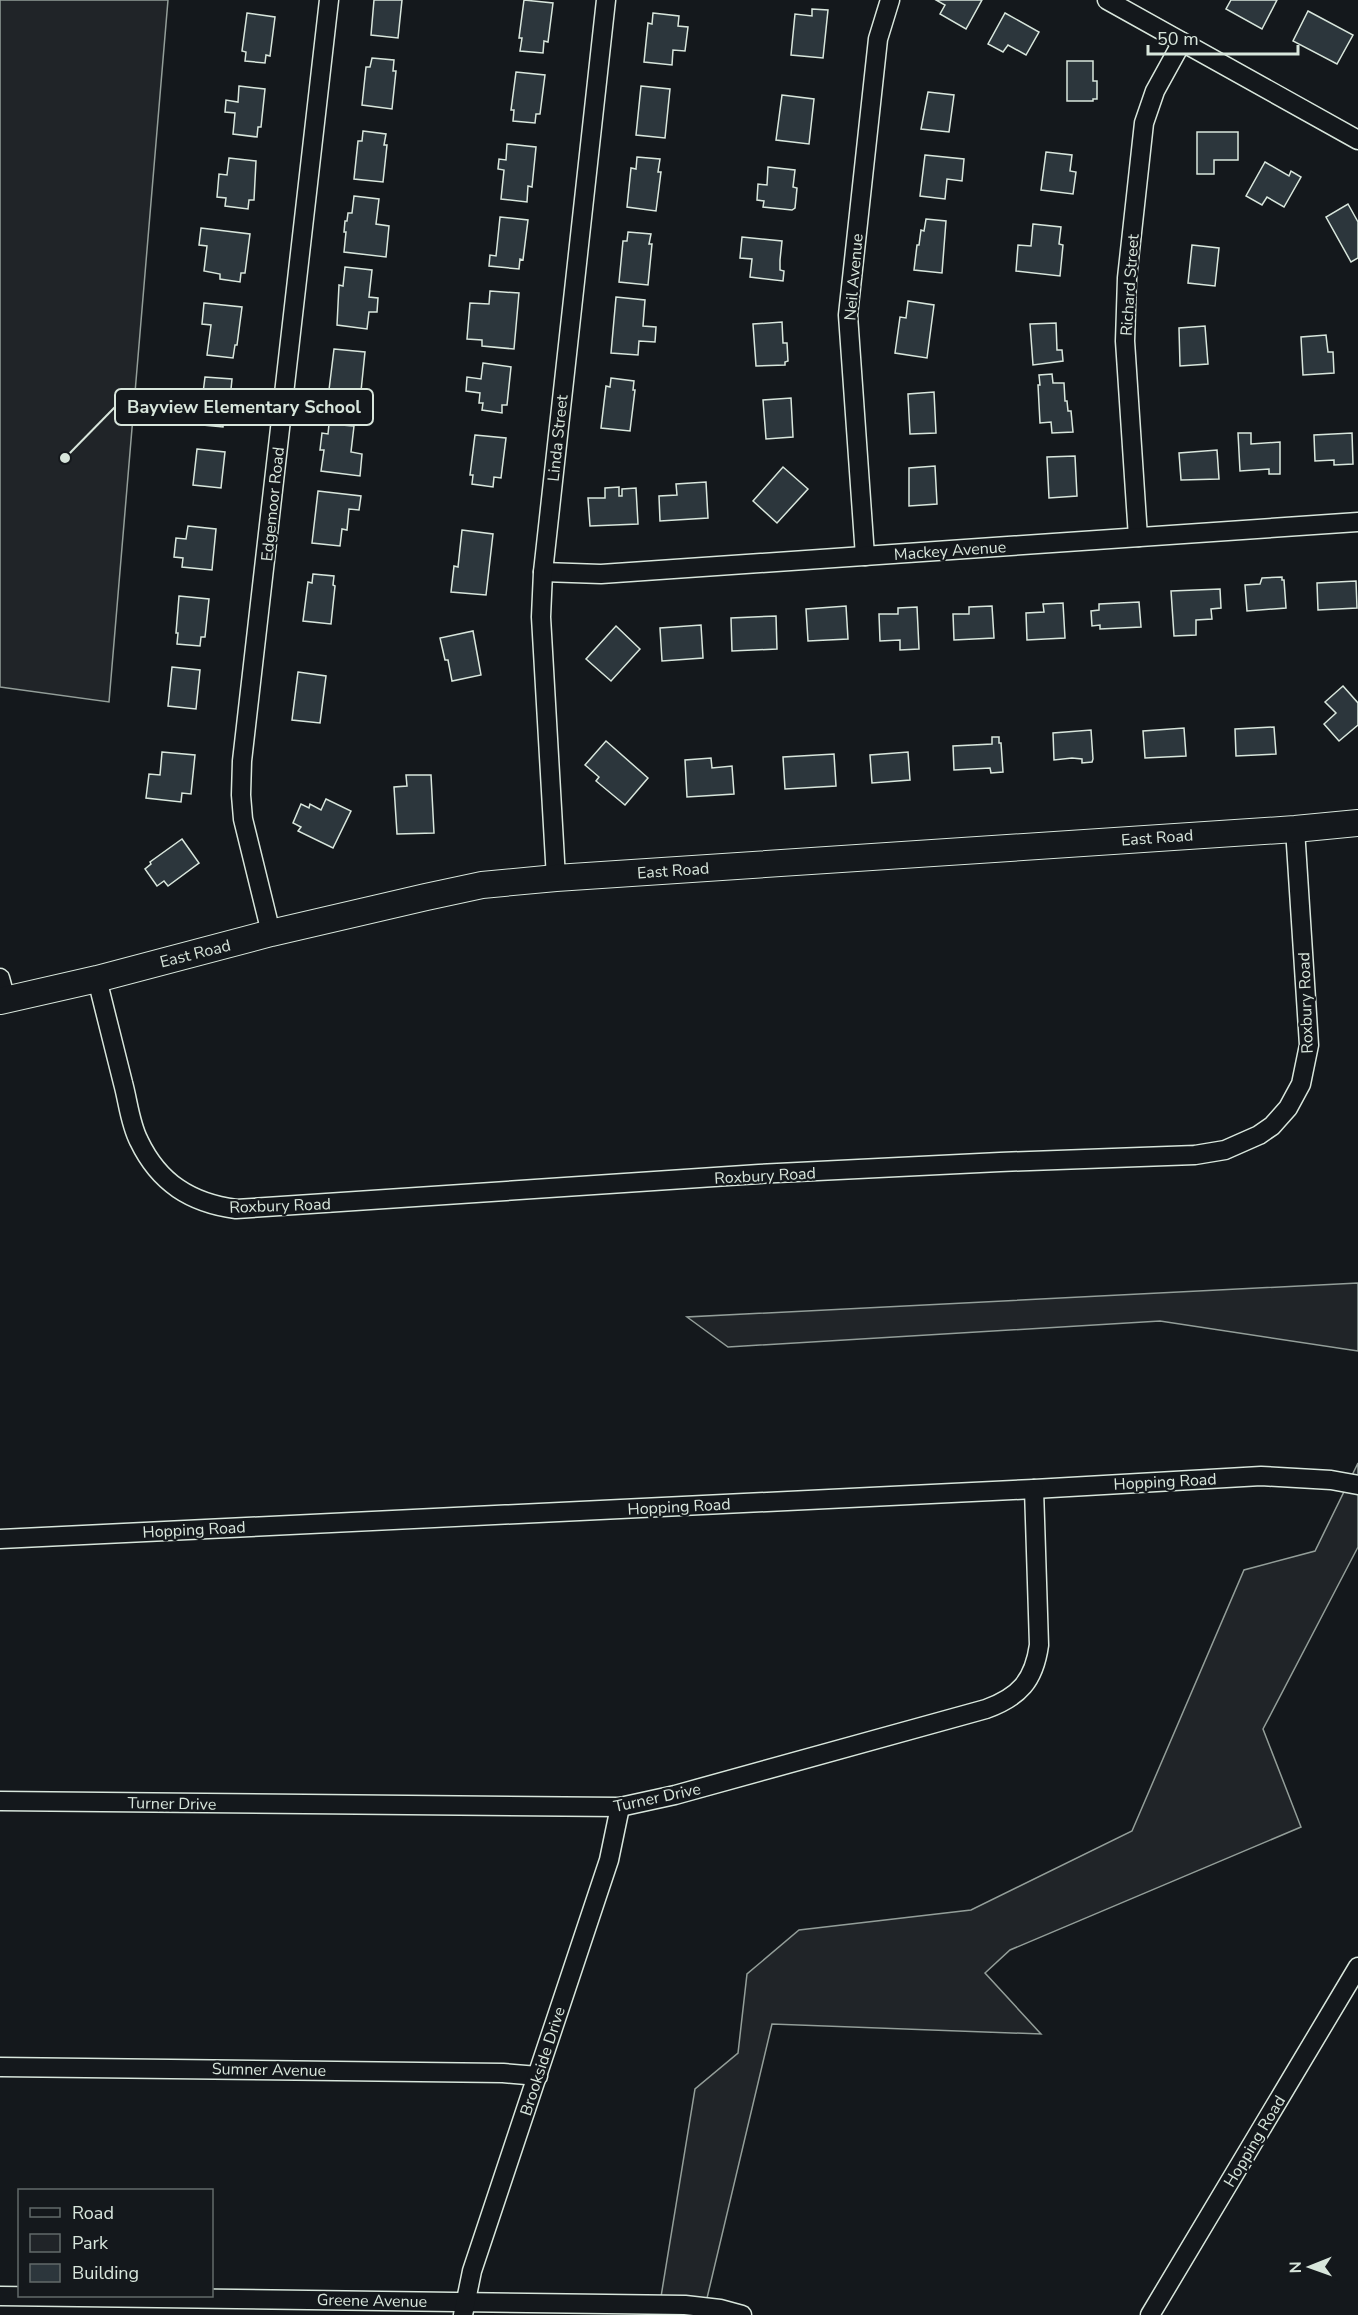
<svg xmlns="http://www.w3.org/2000/svg" width="1358" height="2315" viewBox="0 0 1358 2315" font-family="'Nunito Sans',sans-serif">
	<style>
		.green { fill: #202428; stroke: #939e99; stroke-width: 1.5 }
		.building { fill: #2c363c; stroke: #d8e6dc; stroke-width: 1.5 }
		.lines { fill: none; stroke-linecap: round; stroke-linejoin: round }
		.street-casing { stroke: #d8e6dc; stroke-width: 21 }
		.secondary-casing { stroke: #d8e6dc; stroke-width: 28 }
		.street { stroke: #14181c; stroke-width: 18 }
		.secondary { stroke: #14181c; stroke-width: 26 }
		.labels { text-anchor: middle; stroke-width: 4.5; stroke-linejoin: round; paint-order: stroke }
		.street-label { font-size: 16px; fill: #d8e6dc; stroke: #14181c }
		.leader { fill: none; stroke: #d8e6dc; stroke-width: 2 }
		.callout-dot { fill: #d8e6dc; stroke: #14181c; stroke-width: 2 }
		.callout { fill: #14181c; stroke: #d8e6dc; stroke-width: 2 }
		.callout-label { font-size: 18px; text-anchor: middle; font-weight: bold; fill: #d8e6dc }
	</style>
	<rect width="100%" height="100%" fill="#14181c"/>
	<g class="green">
		<path d="M0,0H168L109,702L0,687Z"/>
		<path d="M1358,1283V1351L1160,1321L728,1347L687,1317Z"/>
		<path d="M1358,1463V1547L1263,1729L1301,1827L1010,1950L985,1973L1041,2034L772,2024L703,2315H658L695,2089L738,2053L747,1974L799,1930L971,1910L1132,1831L1244,1570L1315,1551Z"/>
	</g>
	<g class="building">
		<path d="M374,0H402L398,38L371,35Z"/>
		<path d="M524,0L553,3L548,42L544,41L543,53L520,51L522,38H519Z"/>
		<path d="M936,0H982L966,29L940,14L945,5Z"/>
		<path d="M1231,0H1277L1262,29L1226,9Z"/>
		<path d="M812,9L828,10L823,58L791,55L795,14L812,16Z"/>
		<path d="M1308,11L1353,35L1337,64L1293,41Z"/>
		<path d="M247,13L275,17L270,56L266,55L265,63L245,61L246,52L242,51Z"/>
		<path d="M653,13L679,16L678,26L688,27L685,51L673,50L672,65L644,62L648,23L652,24Z"/>
		<path d="M1005,13L1039,32L1026,55L1008,45L1003,52L988,44Z"/>
		<path d="M372,58L394,60L393,71H396L392,109L362,105L366,67H370Z"/>
		<path d="M1067,61H1093V81H1097V99H1093V101H1067Z"/>
		<path d="M516,72L545,75L540,114H536L535,123L513,121L514,110H511Z"/>
		<path d="M239,86L265,89L261,127H258L257,137L233,134L235,113L225,112L226,100L238,102Z"/>
		<path d="M641,86L670,89L665,138L636,135Z"/>
		<path d="M928,92L954,95L949,132L921,129Z"/>
		<path d="M782,95L814,99L809,144L776,140Z"/>
		<path d="M363,131L386,134L384,145H387L383,182L354,179L358,141H362Z"/>
		<path d="M1197,132H1238V160H1214V174H1197Z"/>
		<path d="M507,144L536,147L532,187L528,186L527,202L501,199L504,170L498,169L499,159L506,160Z"/>
		<path d="M1046,152L1072,155L1070,171L1076,172L1073,194L1041,190Z"/>
		<path d="M925,155L964,159L962,181L947,179L945,199L920,196Z"/>
		<path d="M637,157L660,159L658,172H661L656,211L627,207L631,168L636,169Z"/>
		<path d="M229,158L256,161L254,200H249L248,209L225,206L226,198L217,197L219,174L227,175Z"/>
		<path d="M1265,162L1289,176L1291,171L1301,177L1284,207L1267,197L1262,205L1246,196Z"/>
		<path d="M768,167L795,170L793,187L797,188L795,208L792,210L763,207L764,201L757,200L758,184L767,185Z"/>
		<path d="M354,196L379,199L376,224L389,226L386,257L344,252L346,232H344L345,221H347L348,213H352Z"/>
		<path d="M1348,204L1358,222V258L1351,262L1326,217Z"/>
		<path d="M500,217L528,220L523,260L520,259L519,269L489,266L490,255L496,256Z"/>
		<path d="M926,219L946,221L942,273L914,270L917,245H919L921,230L924,231Z"/>
		<path d="M1033,224L1061,227L1059,244L1063,245L1060,276L1016,271L1018,245L1031,246Z"/>
		<path d="M201,228L250,234L245,273H241L240,282L220,279V274L204,271L207,246L199,245Z"/>
		<path d="M628,232L651,234L649,244H652L648,285L619,282L623,241H627Z"/>
		<path d="M742,237L782,241L780,260V270L784,271L783,281L750,277L752,259L740,258Z"/>
		<path d="M1192,245L1219,248L1215,286L1188,283Z"/>
		<path d="M345,267L372,270L369,297L378,298L377,312H369L367,329L337,325L339,285L343,286Z"/>
		<path d="M490,291L519,293L514,349L482,346V340L467,339L470,303L489,304Z"/>
		<path d="M616,297L645,300L643,326L656,327L655,342L639,341L638,355L611,353Z"/>
		<path d="M908,301L934,305L927,358L895,353L900,317L906,318Z"/>
		<path d="M204,303L242,307L237,345H235L233,358L207,355L211,325L202,324Z"/>
		<path d="M782,322L783,343H787L788,361L785,362V365L756,366L753,324Z"/>
		<path d="M1056,323L1057,350H1062L1063,361L1033,365L1030,324Z"/>
		<path d="M1205,326L1208,364L1180,366L1179,328Z"/>
		<path d="M1326,335L1328,352H1333L1334,373L1303,375L1301,337Z"/>
		<path d="M334,349L365,352L360,401L328,398Z"/>
		<path d="M483,363L511,367L507,405H502V413L482,410L483,403H479L480,393L466,391L467,377L481,379Z"/>
		<path d="M1052,374L1053,383H1064L1065,401H1067L1068,411H1071L1073,432L1052,433L1051,422L1040,423L1038,385H1040L1039,375Z"/>
		<path d="M205,377L232,379L228,419L224,418L223,427L203,425V416L193,415L195,392L203,393Z"/>
		<path d="M611,378L634,381L633,390H635L630,431L601,428L606,386L610,387Z"/>
		<path d="M934,392L936,433L910,434L908,394Z"/>
		<path d="M791,398L793,437L766,439L763,400Z"/>
		<path d="M329,424L354,426L351,452L362,454L360,476L321,471L324,450H320L322,433L328,434Z"/>
		<path d="M1238,433H1251V444L1280,442V474H1269V469L1240,471Z"/>
		<path d="M1352,433L1353,464L1334,465V460L1315,461L1314,435Z"/>
		<path d="M475,435L506,438L501,478L494,477L493,487L472,484L473,475H470Z"/>
		<path d="M197,449L225,452L221,488L193,485Z"/>
		<path d="M1217,450L1219,479L1181,480L1179,453Z"/>
		<path d="M1075,456L1077,496L1049,498L1047,457Z"/>
		<path d="M935,466L937,504L909,506V468Z"/>
		<path d="M783,467L808,489L777,523L753,501Z"/>
		<path d="M706,482L708,518L660,521L659,496L677,495L676,484Z"/>
		<path d="M619,487V496H622V489L636,488L638,524L590,526L588,498H605V488Z"/>
		<path d="M318,491L361,496L359,510L349,509L347,530L342,529L340,546L312,543Z"/>
		<path d="M188,526L216,529L212,570L182,567L183,558L174,557L176,538L186,539Z"/>
		<path d="M462,530L493,534L486,595L451,592L454,566L458,567Z"/>
		<path d="M313,574L334,576L333,585L335,586L331,624L303,621L308,582L312,583Z"/>
		<path d="M1282,577V580H1284L1286,608L1247,611L1245,585L1260,584L1262,578Z"/>
		<path d="M1356,581L1357,608L1318,610L1317,583Z"/>
		<path d="M1220,589L1221,608L1211,609L1212,619L1196,620V635L1174,636L1171,591Z"/>
		<path d="M179,596L209,599L205,637H201L200,646L177,644L178,633H176Z"/>
		<path d="M1139,602L1141,627L1100,629V625L1092,626L1091,611L1099,610V604Z"/>
		<path d="M1063,603L1065,638L1027,640L1026,613L1044,612L1043,604Z"/>
		<path d="M846,606L848,639L808,641L806,609Z"/>
		<path d="M992,606L994,638L954,640L953,614H969V607Z"/>
		<path d="M917,607L919,649L900,650V640L880,641L879,614H898V608Z"/>
		<path d="M776,616L777,649L732,651L731,618Z"/>
		<path d="M701,625L703,658L662,661L660,628Z"/>
		<path d="M616,626L640,649L611,681L586,659Z"/>
		<path d="M473,631L481,675L452,681L448,660H445L440,638Z"/>
		<path d="M172,667L200,670L196,709L168,706Z"/>
		<path d="M298,672L326,676L320,723L292,720Z"/>
		<path d="M1343,686L1358,703V725L1339,741L1324,724L1336,713L1325,702Z"/>
		<path d="M1274,727L1276,754L1236,756L1235,729Z"/>
		<path d="M1184,728L1186,756L1145,758L1143,731Z"/>
		<path d="M1091,730L1093,759L1092,762L1082,763V759L1072,758L1054,760L1053,733Z"/>
		<path d="M992,737H999V743H1001L1003,772L991,773L990,768L954,770L953,746L992,744Z"/>
		<path d="M606,741L648,778L625,805L596,781L599,777L585,765Z"/>
		<path d="M162,752L195,755L191,794L182,793L181,802L146,798L149,774L160,775Z"/>
		<path d="M908,752L910,780L872,783L870,755Z"/>
		<path d="M834,754L836,786L785,789L783,757Z"/>
		<path d="M711,758L712,768L732,766L734,794L687,797L685,760Z"/>
		<path d="M406,775H431L434,833L397,834L394,787L407,786Z"/>
		<path d="M326,799L351,811L333,848L298,831L301,827L293,823L301,804L309,808L310,804L321,810Z"/>
		<path d="M182,839L199,863L168,886L164,881L157,886L145,869L151,864L150,862Z"/>
	</g>
	<g class="lines">
		<g class="street-casing">
			<g id="street">
				<path d="M1107,0L1358,140"/>
				<path d="M1138,537L1125,341L1127,278L1144,123L1155,91L1182,42"/>
				<path d="M865,556L848,315L878,39L890,0"/>
				<path d="M543,572L601,574L1358,522"/>
				<path d="M556,878L541,617L543,572L606,0"/>
				<path d="M271,933L243,819L241,795L242,761L329,0"/>
				<path d="M0,978L6,1000"/>
				<path d="M97,979C106,1014 114,1048 123,1083C128,1101 130,1124 139,1141C159,1183 191,1203 236,1209L759,1174L1000,1162L1195,1155L1225,1150L1259,1135L1272,1126L1288,1108L1301,1084L1309,1045L1295,829"/>
				<path d="M0,1539L1034,1489L1261,1476L1331,1480L1358,1485"/>
				<path d="M0,1801L620,1807L675,1795L986,1709C1019,1697 1034,1681 1039,1645L1034,1489"/>
				<path d="M0,2067L503,2073L538,2076"/>
				<path d="M0,2296L685,2305L720,2309L742,2315"/>
				<path d="M463,2315L472,2271L609,1860L620,1807"/>
				<path d="M1150,2315L1358,1967"/>
			</g>
		</g>
		<g class="secondary-casing">
			<path id="secondary" d="M0,1001L97,979L271,933L426,897L482,885L556,878L1295,829L1358,823"/>
		</g>
		<use href="#street" class="street"/>
		<use href="#secondary" class="secondary"/>
	</g>
	<g class="labels">
		<g class="street-label">
			<text transform="translate(853 277) rotate(-85)" y="6">Neil Avenue</text>
			<text transform="translate(1129 285) rotate(-86)" y="6">Richard Street</text>
			<text transform="translate(557 438) rotate(-84)" y="6">Linda Street</text>
			<text transform="translate(272 504) rotate(-84)" y="6">Edgemoor Road</text>
			<text transform="translate(950 550) rotate(-4)" y="6">Mackey Avenue</text>
			<text transform="translate(1157 837) rotate(-4)" y="6">East Road</text>
			<text transform="translate(673 870) rotate(-4)" y="6">East Road</text>
			<text transform="translate(195 953) rotate(-14)" y="6">East Road</text>
			<text transform="translate(1305 1003) rotate(-92)" y="6">Roxbury Road</text>
			<text transform="translate(765 1175) rotate(-3)" y="6">Roxbury Road</text>
			<text transform="translate(280 1205) rotate(-2)" y="6">Roxbury Road</text>
			<text transform="translate(1165 1481) rotate(-3)" y="6">Hopping Road</text>
			<text transform="translate(679 1506) rotate(-3)" y="6">Hopping Road</text>
			<text transform="translate(194 1529) rotate(-3)" y="6">Hopping Road</text>
			<text transform="translate(657 1797) rotate(-12)" y="6">Turner Drive</text>
			<text transform="translate(172 1803) rotate(1)" y="6">Turner Drive</text>
			<text transform="translate(542 2061) rotate(-72)" y="6">Brookside Drive</text>
			<text transform="translate(269 2069) rotate(1)" y="6">Sumner Avenue</text>
			<text transform="translate(1254 2141) rotate(-59)" y="6">Hopping Road</text>
			<text transform="translate(372 2300) rotate(1)" y="6">Greene Avenue</text>
		</g>
	</g>
	<path class="leader" d="M65 458L115 407"/>
	<circle class="callout-dot" cx="65" cy="458" r="6"/>
	<rect class="callout" x="115" y="389" width="258" height="36" rx="6"/>
	<g class="callout-label">
		<text x="244" y="413">Bayview Elementary School</text>
	</g>
	<rect x="18" y="2189" width="195" height="108" fill="#14181c" stroke="#626a69" stroke-width="1.5"/>
	<rect x="30" y="2208" width="30" height="9" fill="#14181c" stroke="#626a69" stroke-width="1.5"/>
	<text x="72" y="2219" font-size="18" fill="#d8e6dc">Road</text>
	<rect x="30" y="2234" width="30" height="18" fill="#202428" stroke="#626a69" stroke-width="1.5"/>
	<text x="72" y="2249" font-size="18" fill="#d8e6dc">Park</text>
	<rect x="30" y="2264" width="30" height="18" fill="#2c363c" stroke="#626a69" stroke-width="1.5"/>
	<text x="72" y="2279" font-size="18" fill="#d8e6dc">Building</text>
	<g transform="translate(1310 2267) rotate(269)" stroke="#14181c" stroke-width="4.5" paint-order="stroke">
	<path d="M0-4.5L10 22L0 15L-10 22Z" fill="#d8e6dc"/>
	<text y="-9" font-size="16" font-weight="bold" text-anchor="middle" fill="#d8e6dc">N</text>
	</g>
	<path d="M1148 45v9h150v-9" fill="none" stroke="#d8e6dc" stroke-width="3"/>
	<text x="1157" y="45" font-size="18" fill="#d8e6dc" stroke="#14181c" stroke-width="4.5" paint-order="stroke">50 m</text>
</svg>
